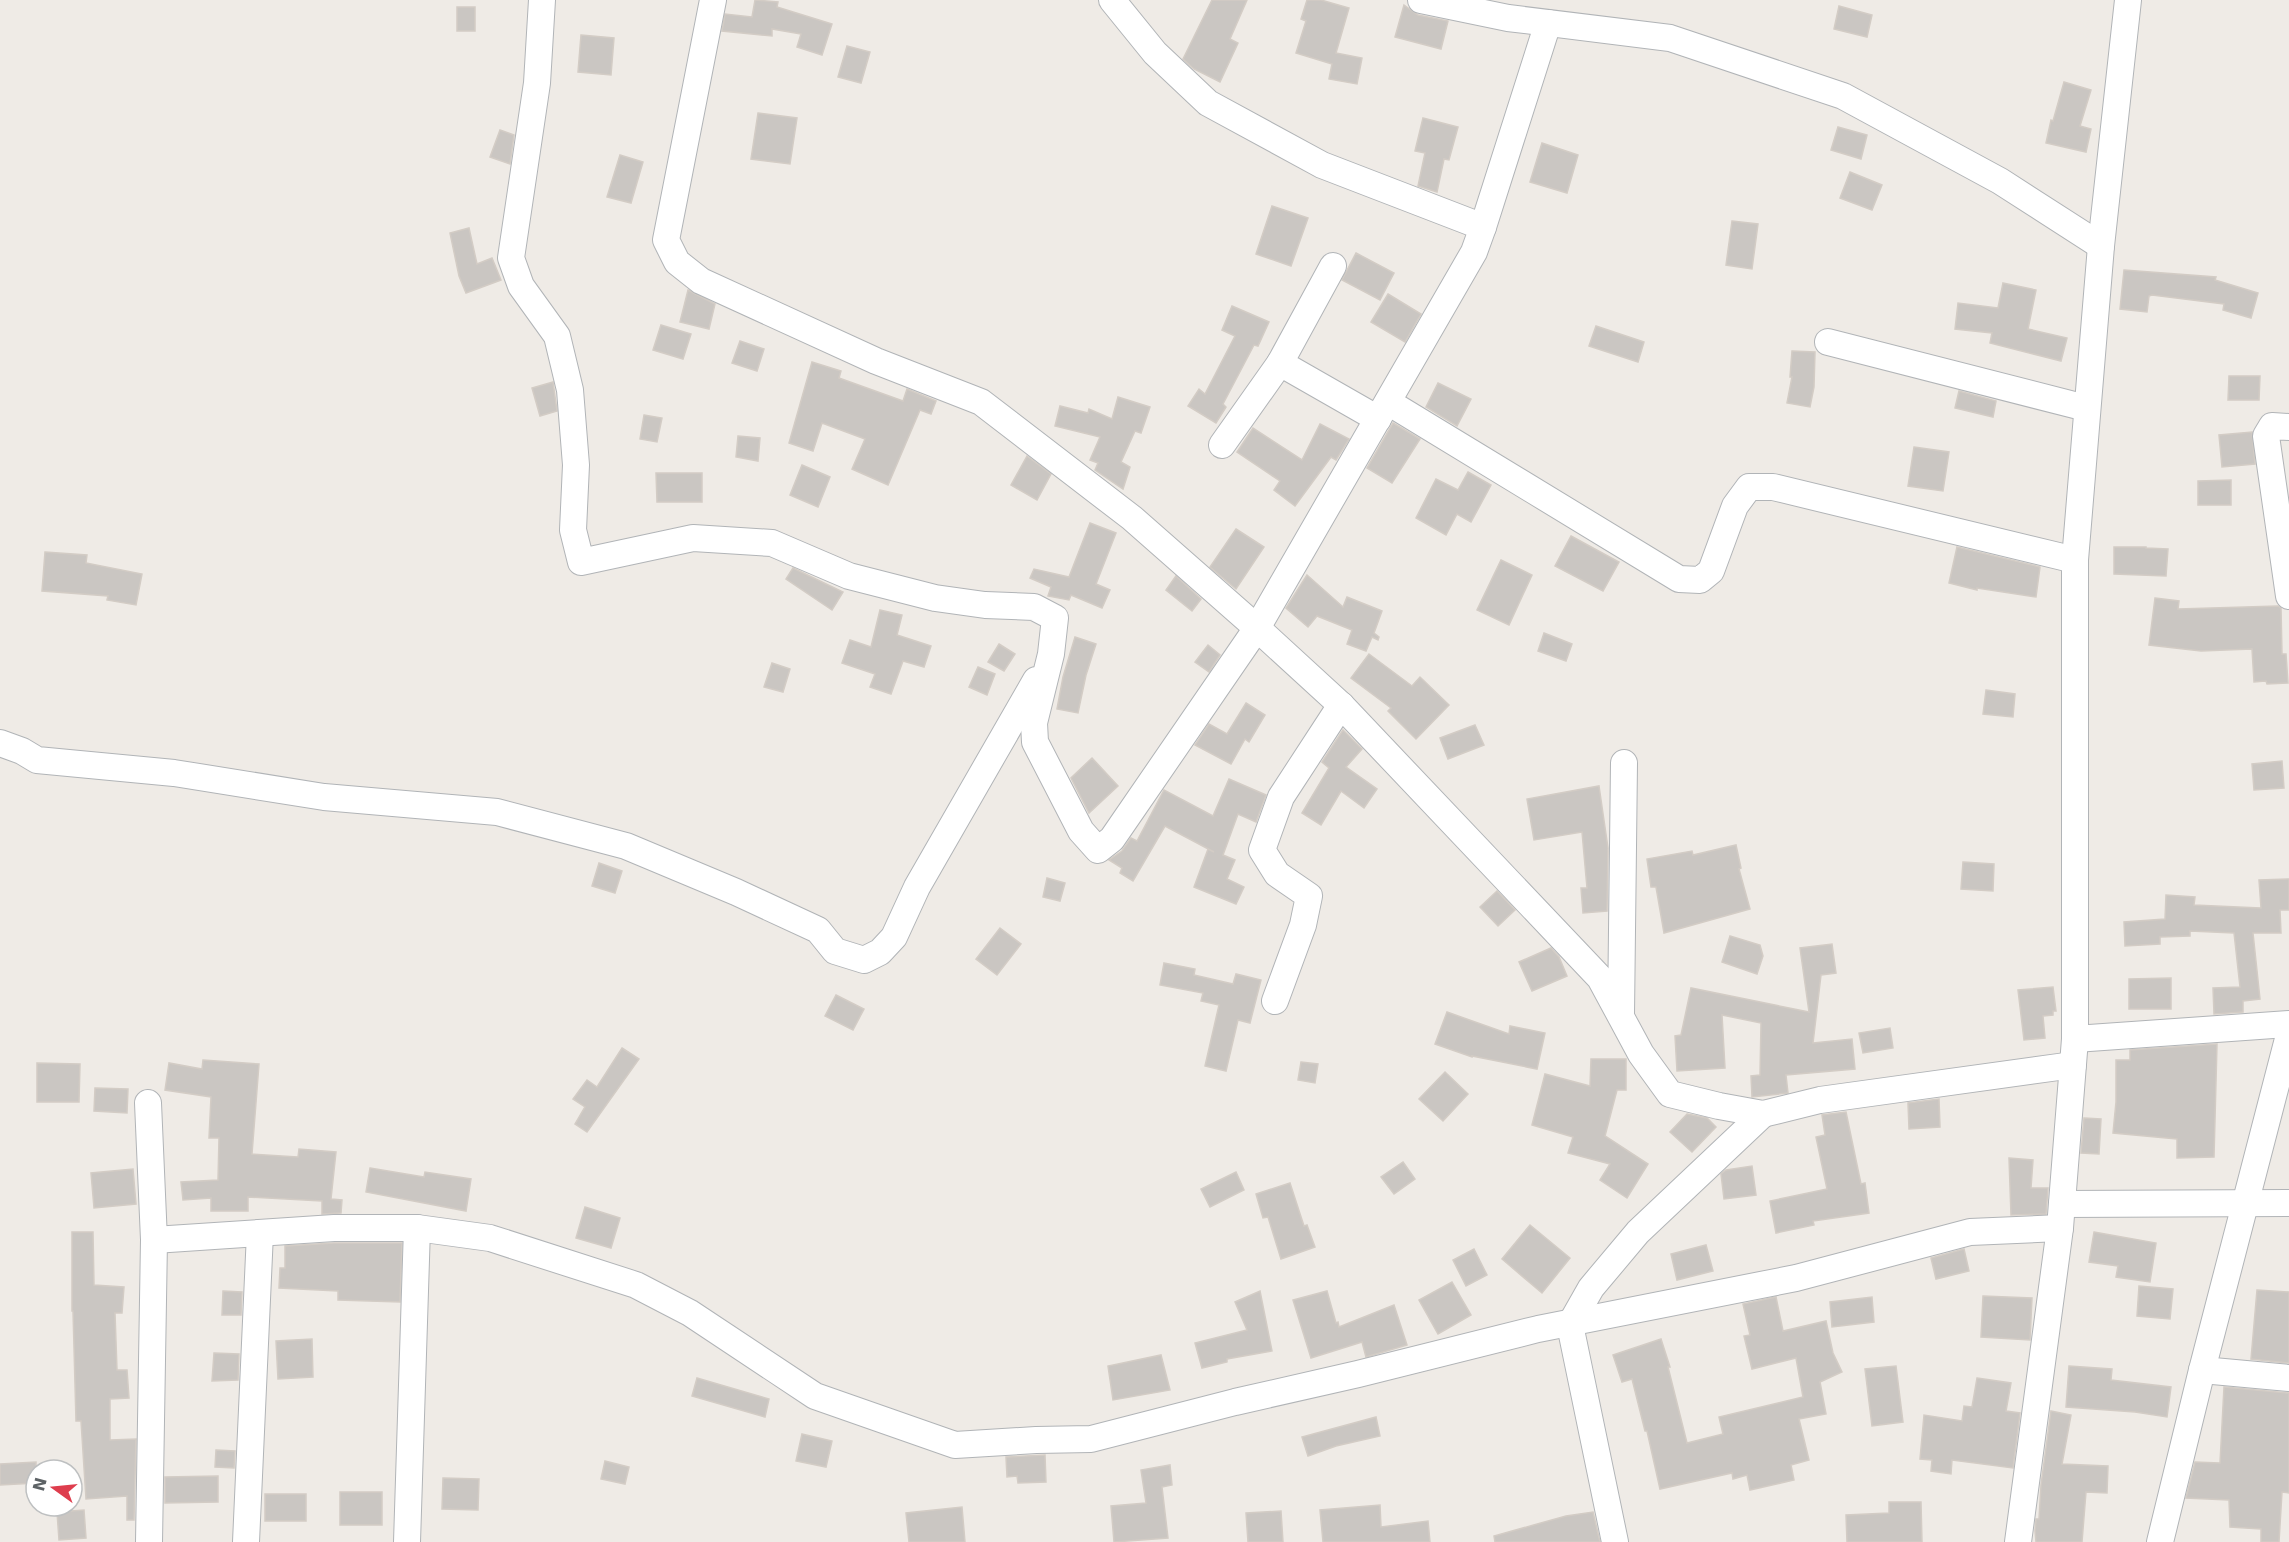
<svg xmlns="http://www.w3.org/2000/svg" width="2289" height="1542" viewBox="0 0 2289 1542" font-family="'DejaVu Sans',sans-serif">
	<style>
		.building { fill: #cac6c2; stroke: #d3ccc5; stroke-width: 1.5 }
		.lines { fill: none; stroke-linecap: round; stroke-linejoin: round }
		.street-casing { stroke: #b1b4b7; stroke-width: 28 }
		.street { stroke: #fff; stroke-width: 26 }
	</style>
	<rect width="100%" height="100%" fill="#efebe6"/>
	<g class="building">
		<path d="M755,0L778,2L777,7L832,24L822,55L797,47L801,34L772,29V36L722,31L725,14L752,17Z"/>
		<path d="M1212,0H1247L1230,39L1238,43L1220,82L1194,69L1183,59Z"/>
		<path d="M1307,0H1321L1349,8L1336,53L1362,58L1357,84L1329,79L1332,64L1296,53L1306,21L1301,19Z"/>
		<path d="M1404,5L1418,15L1448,21L1441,49L1395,37Z"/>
		<path d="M1839,6L1872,15L1867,37L1834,29Z"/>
		<rect x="457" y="7" width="18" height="24"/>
		<path d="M581,35L614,38L611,75L578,72Z"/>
		<path d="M847,46L870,52L861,83L838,77Z"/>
		<path d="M2064,82L2091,90L2080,126L2091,129L2086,152L2046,143L2051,120L2053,121Z"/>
		<path d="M758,113L797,118L790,164L751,159Z"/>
		<path d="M1423,118L1458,127L1449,160L1444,159L1437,192L1418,186L1425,153L1415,151Z"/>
		<path d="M1838,127L1867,135L1861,159L1831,150Z"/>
		<path d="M500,130L514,135L510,164L490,157Z"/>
		<path d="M1542,143L1578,155L1567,193L1530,182Z"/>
		<path d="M620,155L643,162L631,203L607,197Z"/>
		<path d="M1850,172L1882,185L1872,210L1840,198Z"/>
		<path d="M1272,206L1308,218L1291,266L1256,254Z"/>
		<path d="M1732,221L1758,224L1752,269L1726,265Z"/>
		<path d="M469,228L477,264L492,258L501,280L466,293L459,276L450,233Z"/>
		<path d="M1356,253L1394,273L1380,300L1342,280Z"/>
		<path d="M2124,270L2216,277L2215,280L2258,293L2251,318L2223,310L2224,304L2152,295L2149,296L2147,312L2120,309Z"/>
		<path d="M2003,283L2036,290L2028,329L2067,338L2061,361L1990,343L1992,333L1955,329L1958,303L1998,308Z"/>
		<path d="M688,290L715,304L709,329L680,322Z"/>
		<path d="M1388,294L1421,314L1405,342L1371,322Z"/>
		<path d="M1232,306L1269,322L1258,346L1254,345L1223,404L1226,407L1216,423L1188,406L1199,389L1205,394L1235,336L1222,330Z"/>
		<path d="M661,325L691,334L683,359L653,350Z"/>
		<path d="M1596,326L1644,342L1638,362L1589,346Z"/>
		<path d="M740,341L764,349L757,371L732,363Z"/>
		<path d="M1792,351L1815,352L1814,387L1810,407L1787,403L1792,377H1790Z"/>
		<path d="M812,362L841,371L839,378L903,401L907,389L936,401L931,414L920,410L888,485L852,469L865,439L822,423L813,451L789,443Z"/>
		<path d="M2229,376H2260L2259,400H2228Z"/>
		<path d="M553,382L557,411L540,416L532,388Z"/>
		<path d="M1438,383L1471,399L1457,426L1426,407Z"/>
		<path d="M1959,391L1996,401L1993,417L1955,408Z"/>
		<path d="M1118,397L1150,407L1141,433L1135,431L1121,462L1130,467L1123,489L1095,470L1098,463L1090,460L1100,437L1055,426L1060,406L1088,413L1089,409L1112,419Z"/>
		<path d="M644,415L662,418L657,442L640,439Z"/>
		<path d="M1393,423L1420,439L1392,483L1367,468Z"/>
		<path d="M1320,424L1349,439L1336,460L1331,457L1295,506L1274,490L1280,481L1237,452L1253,428L1302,460Z"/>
		<path d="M2252,432L2255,464L2222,467L2219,435Z"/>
		<path d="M738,436L760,438L758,461L736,457Z"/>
		<path d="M1914,447L1949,452L1943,491L1908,486Z"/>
		<path d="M1027,456L1051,474L1037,500L1011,485Z"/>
		<path d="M802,465L830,477L818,507L790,495Z"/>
		<path d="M1468,472L1491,485L1471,522L1457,514L1446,535L1416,518L1436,479L1458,490Z"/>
		<path d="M656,473H702V502H657Z"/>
		<path d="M2231,480V505H2198V481Z"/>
		<path d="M1090,523L1116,533L1096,584L1110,590L1102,608L1071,595L1069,600L1048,596L1051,587L1030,578L1034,569L1069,577Z"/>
		<path d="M1236,529L1264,547L1236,589L1210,567Z"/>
		<path d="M1571,536L1619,562L1603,591L1555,566Z"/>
		<path d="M1957,547L2040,567L2036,597L1977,588V590L1949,583Z"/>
		<path d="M2114,547H2146V548L2168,549L2166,576L2114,574Z"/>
		<path d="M45,552L87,555L86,563L142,574L136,605L107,600L108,596L42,591Z"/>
		<path d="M1501,560L1532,575L1509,625L1477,610Z"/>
		<path d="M793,568L843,592L832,610L786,579Z"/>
		<path d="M1307,575L1343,607L1347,597L1382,611L1374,633L1379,637L1378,640L1372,637L1366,651L1347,644L1352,630L1317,616L1308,627L1286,608Z"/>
		<path d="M1176,576L1201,599L1192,611L1166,590Z"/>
		<path d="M2155,598L2179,601L2178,609L2278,606L2281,608L2282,654H2286L2288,683L2267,684L2266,681L2254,682L2252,649L2201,651L2149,645Z"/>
		<path d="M880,610L902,615L897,635L931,646L924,667L903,661L891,694L870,687L875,674L842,663L850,640L871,647Z"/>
		<path d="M1544,633L1572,644L1566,661L1538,651Z"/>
		<path d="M1075,637L1096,644L1086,675L1078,713L1057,709L1063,677Z"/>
		<path d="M999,644L1015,654L1004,671L988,662Z"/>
		<path d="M1208,645L1220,655L1209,672L1195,662Z"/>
		<path d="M1369,654L1412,686L1420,677L1449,705L1416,739L1388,711L1391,708L1351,678Z"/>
		<path d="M772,663L790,669L783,692L764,687Z"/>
		<path d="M978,667L995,674L987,695L969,687Z"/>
		<path d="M1986,690L2015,694L2013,717L1983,714Z"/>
		<path d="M1246,703L1265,715L1249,742L1245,739L1231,764L1195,745L1209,724L1227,734Z"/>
		<path d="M1475,725L1484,745L1448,759L1440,738Z"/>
		<path d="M1343,730L1362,749L1346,767L1377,789L1364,808L1341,791L1321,825L1302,813L1329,768L1322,762Z"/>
		<path d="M1092,758L1118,786L1089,813L1071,778Z"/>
		<path d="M2282,761L2284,788L2254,790L2252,764Z"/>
		<path d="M1229,779L1266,795L1256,822L1238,814L1223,855L1235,860L1227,879L1244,887L1236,904L1194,887L1208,849L1214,852L1165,826L1133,881L1120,873L1122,868L1109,860L1122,851L1131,838L1137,841L1164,790L1213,816Z"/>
		<path d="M1599,786L1608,848L1607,911L1583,913L1581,888H1587L1582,832L1534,840L1527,799Z"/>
		<path d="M1736,845L1741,868L1739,869L1750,909L1664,933L1656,887H1651L1647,859L1692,851L1693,855Z"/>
		<path d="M1963,862L1994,864L1993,891L1961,889Z"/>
		<path d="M599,863L622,871L615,893L592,886Z"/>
		<path d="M1047,878L1065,883L1060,901L1043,897Z"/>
		<path d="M2289,879V910H2280L2281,933H2253L2260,999L2243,1001V1012L2214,1014L2213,988L2240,987L2234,933L2190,931V936L2160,937V944L2125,946L2124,922L2165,919L2166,895L2195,897L2194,905L2261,908L2259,880Z"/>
		<path d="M1497,891L1515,910L1498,926L1480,907Z"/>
		<path d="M1000,928L1021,944L997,975L976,959Z"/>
		<path d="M1730,936L1760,945L1763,956L1757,974L1722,962Z"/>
		<path d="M1832,944L1836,973L1821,975L1813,1043L1852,1039L1855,1069L1786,1075L1788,1093L1752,1097L1751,1076L1760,1075L1761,1023L1722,1015L1725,1068L1677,1071L1675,1036L1681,1035L1691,988L1809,1012L1800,948Z"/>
		<path d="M1551,948L1559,957L1567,976L1532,991L1519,962Z"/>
		<path d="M1164,963L1195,969L1194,975L1233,984L1236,974L1261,980L1250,1023L1238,1020L1226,1071L1205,1066L1219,1005L1201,1001L1203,993L1160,985Z"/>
		<path d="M2171,978V1009H2129V979Z"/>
		<path d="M2053,987L2056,1011H2053V1015L2043,1016L2045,1038L2024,1040L2018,990Z"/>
		<path d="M836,995L864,1009L853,1030L825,1016Z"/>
		<path d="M1447,1012L1509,1034L1510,1026L1545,1033L1537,1069L1472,1056V1057L1435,1044Z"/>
		<path d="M1890,1028L1893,1048L1863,1053L1859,1033Z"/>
		<path d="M2217,1044L2214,1157L2177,1158V1139L2113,1133L2116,1102V1060H2130V1050Z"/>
		<path d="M622,1048L639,1059L587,1132L575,1124L585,1107L573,1099L587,1080L597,1087Z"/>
		<path d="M1591,1059H1626V1090H1617L1605,1136L1648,1164L1627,1198L1600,1180L1610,1164L1568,1153L1573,1137L1532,1125L1545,1074L1590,1086Z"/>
		<path d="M203,1060L259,1064L252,1154L298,1157L299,1149L336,1152L331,1199L342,1200L341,1213L322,1214V1201L248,1197V1211H211V1198L183,1200L181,1182L218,1180L219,1138H209L211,1097L165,1090L169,1063L202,1069Z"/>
		<path d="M1301,1062L1318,1064L1315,1083L1298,1080Z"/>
		<path d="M37,1063L80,1064L79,1102H37Z"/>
		<path d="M1445,1072L1468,1094L1443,1121L1419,1099Z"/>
		<path d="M95,1088L128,1089L127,1113L94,1111Z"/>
		<path d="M1939,1099L1940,1127L1909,1129L1908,1103Z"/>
		<path d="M1846,1112L1861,1184L1865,1183L1869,1213L1813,1221L1814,1225L1776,1233L1770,1201L1827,1189L1816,1137L1825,1135L1822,1115Z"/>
		<path d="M1687,1114L1707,1118L1716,1127L1692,1152L1670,1132Z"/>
		<path d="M2084,1118L2101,1119L2099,1154L2081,1153Z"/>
		<path d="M2009,1158L2033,1160L2031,1188H2048L2046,1214L2011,1215Z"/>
		<path d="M1403,1162L1415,1179L1394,1194L1381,1177Z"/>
		<path d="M1752,1166L1756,1195L1724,1199L1721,1174L1726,1170Z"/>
		<path d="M370,1168L424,1177L425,1172L471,1179L466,1211L366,1192Z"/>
		<path d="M133,1169L136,1204L94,1208L91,1173Z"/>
		<path d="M1236,1172L1244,1190L1210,1207L1201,1189Z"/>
		<path d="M1290,1183L1304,1226L1307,1225L1315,1247L1281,1259L1268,1217L1263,1218L1256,1194Z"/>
		<path d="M585,1207L620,1218L611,1248L576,1238Z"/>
		<path d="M1530,1225L1570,1258L1542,1293L1502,1259Z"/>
		<path d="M72,1232H93L94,1285L124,1287L122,1313H115L117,1370H127L129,1398L110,1399V1440L136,1439L134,1520H127V1496L86,1499L81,1421H76L73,1311H72Z"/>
		<path d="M2094,1232L2156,1243L2150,1282L2116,1277L2118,1266L2089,1262Z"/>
		<path d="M334,1243H402L400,1302L338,1300V1291L279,1288L280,1268H285V1246Z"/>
		<path d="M1706,1245L1713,1271L1677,1280L1671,1254Z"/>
		<path d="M1474,1249L1487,1275L1466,1286L1453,1260Z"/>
		<path d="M1964,1249L1969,1271L1936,1279L1931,1258Z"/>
		<path d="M1452,1282L1471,1315L1438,1334L1419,1300Z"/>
		<path d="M2139,1286L2173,1289L2170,1319L2137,1316Z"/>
		<path d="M2257,1290L2289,1292V1363L2251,1359Z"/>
		<path d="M223,1291L242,1292L241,1315H222Z"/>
		<path d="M1260,1291L1272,1351L1227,1359V1362L1202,1368L1195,1343L1247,1330L1235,1302Z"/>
		<path d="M1327,1291L1336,1323L1338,1322L1339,1327L1394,1305L1407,1345L1366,1357L1362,1342L1311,1358L1293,1300Z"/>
		<path d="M1983,1296L2032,1298L2030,1340L1981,1337Z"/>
		<path d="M1776,1297L1783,1331L1826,1321L1833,1353L1842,1372L1820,1382L1826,1414L1799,1419L1809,1460L1791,1465L1794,1480L1750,1490L1747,1475L1733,1479L1732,1473L1660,1489L1647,1431H1645L1632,1379L1622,1382L1613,1355L1661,1339L1670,1367H1668L1687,1443L1723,1434L1719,1417L1803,1397L1796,1358L1752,1369L1744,1336L1750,1335L1743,1304Z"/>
		<path d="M1872,1297L1874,1322L1832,1327L1830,1302Z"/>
		<path d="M312,1339L313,1377L278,1379L276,1341Z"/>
		<path d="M214,1353L239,1354L238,1380L212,1381Z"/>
		<path d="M1161,1355L1170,1390L1113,1400L1108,1366Z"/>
		<path d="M1896,1366L1903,1422L1872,1426L1865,1369Z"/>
		<path d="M2069,1366L2112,1369L2111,1380L2171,1387L2167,1417L2135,1412L2066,1407Z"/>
		<path d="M697,1378L769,1399L765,1417L692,1396Z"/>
		<path d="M1977,1378L2011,1383L2006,1411L2020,1413L2013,1468L1952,1460L1951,1474L1931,1471L1932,1460L1920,1459L1924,1415L1962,1421L1964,1406L1972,1407Z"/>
		<path d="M2224,1387L2289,1393V1493L2282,1492L2279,1542H2261V1529L2230,1527L2229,1500L2186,1498L2195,1462L2220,1463Z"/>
		<path d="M2051,1411L2071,1415L2062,1464L2108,1466L2107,1493L2086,1492L2082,1542H2036L2035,1531L2036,1519H2039L2041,1485Z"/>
		<path d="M1376,1417L1380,1436L1336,1446L1308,1456L1302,1437Z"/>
		<path d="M802,1434L832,1441L826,1467L796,1461Z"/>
		<path d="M216,1450L235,1451L234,1468L215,1467Z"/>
		<path d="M1045,1455L1046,1482L1018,1483L1017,1476L1007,1477L1006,1457Z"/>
		<path d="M605,1461L629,1467L625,1484L601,1479Z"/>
		<path d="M36,1462V1483L0,1485V1464Z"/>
		<path d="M1170,1465L1172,1485L1162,1487L1168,1538L1114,1542L1111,1506L1146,1503L1141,1470Z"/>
		<path d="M218,1476V1502L165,1503V1477Z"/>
		<path d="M443,1478L479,1479L478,1510L442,1509Z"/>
		<rect x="340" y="1492" width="42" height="33"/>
		<rect x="265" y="1494" width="41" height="27"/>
		<path d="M1889,1502H1921L1922,1542H1847L1846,1515L1889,1513Z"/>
		<path d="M1380,1505L1381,1527L1428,1521L1430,1542H1323L1320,1510Z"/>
		<path d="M962,1507L965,1542H909L906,1513Z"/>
		<path d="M84,1510L86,1538L59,1540L57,1512Z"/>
		<path d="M1281,1511L1283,1542H1248L1246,1513Z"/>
		<path d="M1593,1512L1600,1542H1495L1494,1536L1566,1516Z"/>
	</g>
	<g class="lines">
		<g class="street-casing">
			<g id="street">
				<path d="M542,0L537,83L511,258L521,286L557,336L570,390L576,465L573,530L581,562L693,538L772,543L849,576L935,598L985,605L1034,607L1055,618L1051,654L1034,723L1035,742L1081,831L1098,850L1112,839L1257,628L1474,252L1483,227L1322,165L1208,103L1155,53L1112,0"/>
				<path d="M713,0L666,240L677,262L701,281L876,361L981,402L1132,518L1257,628L1341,705L1600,978L1641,1054L1670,1094L1719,1106L1763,1114L1820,1100L2073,1065"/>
				<path d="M1421,0L1508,18L1670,38L1843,96L2000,181L2101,246"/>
				<path d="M1483,227L1548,23"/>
				<path d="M1333,266L1280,363L1378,419"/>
				<path d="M1828,342L2086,408"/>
				<path d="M1388,402L1679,579L1700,580L1711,571L1735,506L1749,487H1773L2075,560"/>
				<path d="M2289,427L2272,426L2266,436L2289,596"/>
				<path d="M1222,445L1280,363"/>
				<path d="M0,743L22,751L37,760L174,773L324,797L497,812L626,846L736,892L818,930L835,951L864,960L880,952L894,937L917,887L1036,680"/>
				<path d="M1275,1001L1303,925L1309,896L1277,874L1262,850L1281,797L1341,705"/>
				<path d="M1621,1014L1624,763"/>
				<path d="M2075,1039L2289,1024"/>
				<path d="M148,1103L154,1240L149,1542"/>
				<path d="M2062,1204L2289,1203"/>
				<path d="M154,1240L334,1228H417L490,1238L636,1285L690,1313L815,1396L955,1445L1036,1440L1091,1439L1235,1402L1358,1374L1538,1329L1796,1278L1970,1232L2060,1228"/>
				<path d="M2202,1370L2289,1378"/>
				<path d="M246,1542L260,1233"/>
				<path d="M407,1542L417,1228"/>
				<path d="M1615,1542L1570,1325L1591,1288L1638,1232L1763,1114"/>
				<path d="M2018,1542L2060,1228L2075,1039V560L2101,246L2128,0"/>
				<path d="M2160,1542L2202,1370L2289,1035"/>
			</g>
		</g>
		<use href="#street" class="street"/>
	</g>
	<g transform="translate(54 1488) rotate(285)"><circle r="28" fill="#ffffff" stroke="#bec0c1" stroke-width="1.5"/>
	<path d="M0-4.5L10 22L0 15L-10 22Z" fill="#de3d4d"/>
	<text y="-9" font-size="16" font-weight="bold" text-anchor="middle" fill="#5d6265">N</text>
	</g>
</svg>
